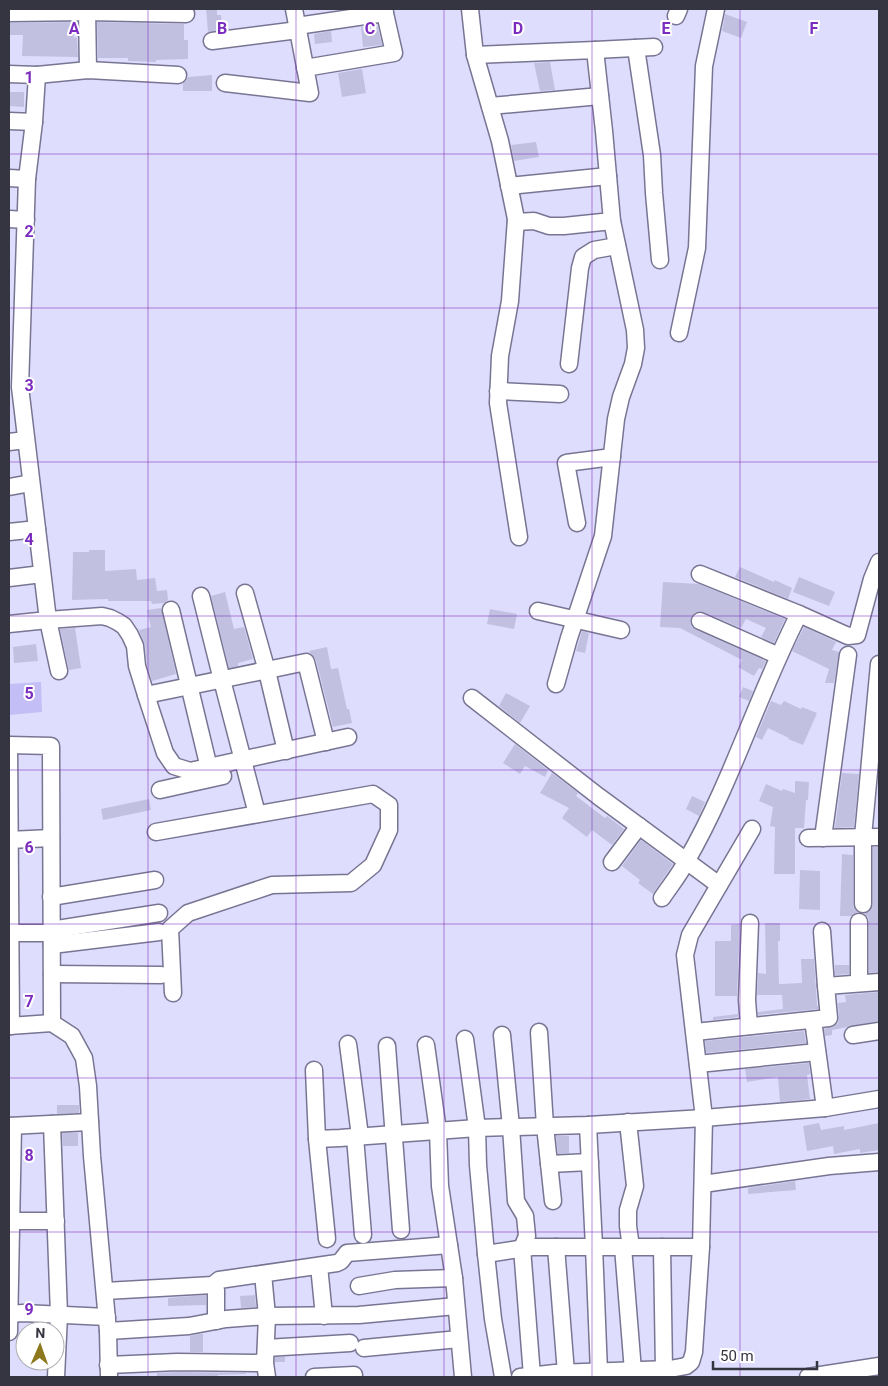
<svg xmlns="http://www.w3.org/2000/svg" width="888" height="1386" viewBox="0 0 888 1386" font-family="Roboto,sans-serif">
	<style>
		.green { fill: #c3bef6 }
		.building { fill: #c2c0e0 }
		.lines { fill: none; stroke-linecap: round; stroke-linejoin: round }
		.minor-casing { stroke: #787593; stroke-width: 19 }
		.minor { stroke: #fff; stroke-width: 16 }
		.grid { fill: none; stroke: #7b2cbf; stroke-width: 1; stroke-opacity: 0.55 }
		.grid-label { font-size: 16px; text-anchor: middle; font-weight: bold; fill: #7b2cbf; stroke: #fff; stroke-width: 4; stroke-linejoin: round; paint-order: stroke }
	</style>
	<rect width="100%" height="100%" fill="#dfddfd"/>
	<path class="green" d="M41,682L42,712L9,715V684Z"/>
	<g class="building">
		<path d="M206,9H217V15H221L222,30L208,32Z"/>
		<path d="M725,14L747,22L741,38L722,31Z"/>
		<path d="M73,22L74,38L77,37L78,57L22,56L23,35H9V23Z"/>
		<path d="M97,22L184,24V40H188V59L156,60V62L128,61V58H98Z"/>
		<path d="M377,24L382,45L363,47L361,27Z"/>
		<path d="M331,31L332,42L315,44L314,34Z"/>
		<path d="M550,62L555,90L540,91L534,63Z"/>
		<path d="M362,69L366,93L342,97L338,73Z"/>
		<path d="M212,75V91H183V83L188,77Z"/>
		<path d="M9,92H24V107L9,106Z"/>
		<path d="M536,142L539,157L514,161L511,145Z"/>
		<path d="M89,550H105V571L136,569L137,580L155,578L157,591L167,590L168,600L164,603L152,604L151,601H108V599L72,600L73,552H89Z"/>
		<path d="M740,567L774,582L775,580L792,588L788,599L735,577Z"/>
		<path d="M799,577L835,592L829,606L793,592Z"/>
		<path d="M663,582L699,584L785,619L774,643L761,637L766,628L746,619L741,628L704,612L699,611L695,613L691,617L690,623L692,627L696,630L766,661L762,669L759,668L754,676L738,667L742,660L680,628L660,627Z"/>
		<path d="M225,592L234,629L244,627L253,659L238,663V666L229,668L211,596Z"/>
		<path d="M161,608L176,674L152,681L147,664L145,645L139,630L151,627L147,610Z"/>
		<path d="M490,609L517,614L514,629L487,624Z"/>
		<path d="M804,627L836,642L832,650L839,652L834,683H825L829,669L792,651Z"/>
		<path d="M75,628L81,668L69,670L60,629Z"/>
		<path d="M582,631L589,633L585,653L576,651Z"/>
		<path d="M36,644L38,661L14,663L13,647Z"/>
		<path d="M327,647L331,669L338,668L347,709H349L352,723L333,727L316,660L309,651Z"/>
		<path d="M743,687L753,691L749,701L739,697Z"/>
		<path d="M506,693L530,706L520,723L499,706Z"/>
		<path d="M771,701L781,705L784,701L801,709L802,707L817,713L803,745L788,739L789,738L768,728L762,740L756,737Z"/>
		<path d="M515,744L548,770L545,777L525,766L520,774L503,763Z"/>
		<path d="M552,773L578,793L576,796L605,818L607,816L624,829L612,845L592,830L587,837L562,818L569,808L540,793Z"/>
		<path d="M842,773L859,774L854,827L835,828Z"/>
		<path d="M795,781L809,782L808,800H806L804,828H795V874H774L775,827L770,826L773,807L759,801L766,784L782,791L783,789L795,793Z"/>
		<path d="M692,796L705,802L699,816L686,809Z"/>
		<path d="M149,799L151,810L103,820L101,809Z"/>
		<path d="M641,840L673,864L653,894L638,883L640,880L622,866Z"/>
		<path d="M873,847H879V972L869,973V922L868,917L864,914L871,909L873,904Z"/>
		<path d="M842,854L853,855V904L854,909L858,912L851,916H840Z"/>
		<path d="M800,870L820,871V910L799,909Z"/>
		<path d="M765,923H780V941H778L779,984L802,983L801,959H814L817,1006H818V1009L758,1015V1012L783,1009L782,995H757L758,973L766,974Z"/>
		<path d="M740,924L737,996H715V941H731V925Z"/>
		<path d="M835,965H849V974L835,975Z"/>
		<path d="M879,992V1021L832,1030V1035L825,1036L824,1029L834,1026L838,1023L839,1017L838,1003L846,1002L845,995Z"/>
		<path d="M738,1014V1017L713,1020V1017Z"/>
		<path d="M804,1031L806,1043L706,1053L705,1041Z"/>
		<path d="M809,1063L810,1074L807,1075L810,1099L780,1102L778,1077L747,1082L745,1069Z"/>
		<path d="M57,1105H79V1113L57,1114Z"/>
		<path d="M819,1123L821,1130L844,1126V1130L879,1123V1150L860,1153V1149L834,1154L833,1146L807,1151L803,1126Z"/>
		<path d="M62,1133H78V1146H63Z"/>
		<path d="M556,1136H569V1153L558,1154Z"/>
		<path d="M795,1181L796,1190L748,1194V1188Z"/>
		<path d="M206,1295V1305L168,1306V1298Z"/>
		<path d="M255,1295L256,1307L241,1308L240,1296Z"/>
		<path d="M199,1334H203V1352H190V1336Z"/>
		<rect x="275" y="1357" width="10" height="5"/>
		<path d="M177,1372L246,1373V1374L218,1375V1377H157V1373Z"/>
	</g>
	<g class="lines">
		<g class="minor-casing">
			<g id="minor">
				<path d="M87,9L88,70"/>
				<path d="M470,9L475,55L500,141L516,219L510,301L500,356L498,403L519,537"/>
				<path d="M9,13L87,12L186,14"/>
				<path d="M676,16L679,9"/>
				<path d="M297,26L385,13"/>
				<path d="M212,41L298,30"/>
				<path d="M636,48L652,155L654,193L660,260"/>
				<path d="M595,50L654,47"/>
				<path d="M475,55L595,50L604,131L612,221L635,330L636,348L633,364L621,397L616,419L603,536L569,638L556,684"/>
				<path d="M305,68L394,53L384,9"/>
				<path d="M9,74L37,75L88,70L178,75"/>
				<path d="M37,75L34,122L27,179L20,387L48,620L59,671"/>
				<path d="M225,83L310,93L294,9"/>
				<path d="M490,106L600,96"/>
				<path d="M9,121L34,122"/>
				<path d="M9,178L27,179"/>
				<path d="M509,186L608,176"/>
				<path d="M9,219L26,220"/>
				<path d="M516,222L534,221L549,226H564L612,221"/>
				<path d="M679,333L697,248L704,66L716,9"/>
				<path d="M569,364L580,268L583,257L594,250L617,246"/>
				<path d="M498,391L560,394"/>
				<path d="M9,442L26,440"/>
				<path d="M9,487L31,483"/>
				<path d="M577,523L566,463L612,457"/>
				<path d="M9,532L37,529"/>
				<path d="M700,574L799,614"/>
				<path d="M9,578L42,574"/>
				<path d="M245,593L267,671L286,751"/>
				<path d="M201,596L222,680L257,814"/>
				<path d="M171,610L209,768"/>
				<path d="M538,611L621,630"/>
				<path d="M700,621L779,656"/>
				<path d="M9,624L48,620L102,616L110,618L118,622L124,626L130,635L135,646L137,666L146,695L165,753L174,766L190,771L348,737"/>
				<path d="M146,695L306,662L326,742"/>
				<path d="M472,698L598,796L719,885"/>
				<path d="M9,745L51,746L52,1023"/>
				<path d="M9,745L11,1026"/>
				<path d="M160,790L223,776"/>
				<path d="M156,832L373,794L389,805V830L373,865L351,883L272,885L188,913L170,929L173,993"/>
				<path d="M808,838L879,837"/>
				<path d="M823,838L848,655"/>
				<path d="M9,840L51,838"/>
				<path d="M612,862L639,826"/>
				<path d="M51,897L155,880"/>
				<path d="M662,898C670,886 680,874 687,860C732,782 758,694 799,614L848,636L857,635L872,579L879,562"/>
				<path d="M863,904V837L879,664"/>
				<path d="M859,922V983"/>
				<path d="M51,930L159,913"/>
				<path d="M822,931L826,986"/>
				<path d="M9,933H52"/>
				<path d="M52,945L159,932"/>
				<path d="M52,974L161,975"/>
				<path d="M813,1020L825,1108"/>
				<path d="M9,1026L52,1023L72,1036L84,1058L88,1086L92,1156L108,1331L109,1377"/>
				<path d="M749,1026L747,1000L750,923"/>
				<path d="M539,1032L545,1126L553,1201"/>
				<path d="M695,1032L829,1018L826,986L879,982"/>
				<path d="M502,1035L511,1127L516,1201L525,1216L527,1236L522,1248L532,1376"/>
				<path d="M853,1035L879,1031"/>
				<path d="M465,1039L477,1128L478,1165L486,1254L493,1319L503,1377"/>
				<path d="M348,1044L360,1136"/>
				<path d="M426,1045L438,1131L440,1186L454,1278L463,1377"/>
				<path d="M387,1046L401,1230"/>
				<path d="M698,1064L817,1052"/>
				<path d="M314,1070L317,1139L327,1239"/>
				<path d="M628,1122L635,1186L628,1210V1226L631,1247"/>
				<path d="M52,1124L59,1315L56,1377"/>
				<path d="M588,1125L594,1247L599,1372"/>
				<path d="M9,1126L90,1122"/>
				<path d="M355,1137L363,1235"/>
				<path d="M317,1139L340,1138L477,1128L588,1125L704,1118L825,1108L879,1099"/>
				<path d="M549,1164L590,1162"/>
				<path d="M703,1184L829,1166L879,1162"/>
				<path d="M9,1221H56"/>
				<path d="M556,1247L566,1373"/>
				<path d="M623,1247L633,1371"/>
				<path d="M662,1247L664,1370"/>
				<path d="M701,1247L704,1118L685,955L690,935L752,829"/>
				<path d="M486,1254L532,1247H701L694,1352L691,1362L686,1366L670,1369L555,1373L520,1377"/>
				<path d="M319,1266L324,1316"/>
				<path d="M263,1274L267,1316L265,1363L267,1377"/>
				<path d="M213,1285L216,1290V1321"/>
				<path d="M359,1286L395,1280L454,1278"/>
				<path d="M105,1291L213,1285L219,1280L337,1263L341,1261L347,1253L449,1245"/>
				<path d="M9,1314L23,1313L107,1317"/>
				<path d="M108,1331L189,1326L226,1319L267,1316L359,1315L456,1306"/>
				<path d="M9,1332L13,1126"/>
				<path d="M266,1348L350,1343"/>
				<path d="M364,1348L459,1339"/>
				<path d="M108,1365L177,1362L265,1363"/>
				<path d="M314,1377L354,1375"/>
				<path d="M808,1377L879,1366"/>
			</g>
		</g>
		<use href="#minor" class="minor"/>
	</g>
	<path class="grid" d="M148,9V1377M296,9V1377M444,9V1377M592,9V1377M740,9V1377M9,154H879M9,308H879M9,462H879M9,616H879M9,770H879M9,924H879M9,1078H879M9,1232H879"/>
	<g class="grid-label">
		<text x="74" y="34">A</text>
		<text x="222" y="34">B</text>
		<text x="370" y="34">C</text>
		<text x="518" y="34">D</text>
		<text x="666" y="34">E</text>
		<text x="814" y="34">F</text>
		<text x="29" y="83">1</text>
		<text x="29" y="237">2</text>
		<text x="29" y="391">3</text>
		<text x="29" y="545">4</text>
		<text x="29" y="699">5</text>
		<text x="29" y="853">6</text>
		<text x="29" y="1007">7</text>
		<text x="29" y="1161">8</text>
		<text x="29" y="1315">9</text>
	</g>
	<rect width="888" height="1386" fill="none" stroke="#353441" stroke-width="20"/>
	<g transform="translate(40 1346) rotate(2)"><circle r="24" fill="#ffffff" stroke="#aeaeb3"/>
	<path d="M0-4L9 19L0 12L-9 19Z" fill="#8e781d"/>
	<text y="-8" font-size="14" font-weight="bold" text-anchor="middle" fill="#353441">N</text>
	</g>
	<path d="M713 1361v8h104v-8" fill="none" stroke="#353441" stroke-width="2.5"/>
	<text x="720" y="1361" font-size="15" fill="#353441" stroke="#ffffff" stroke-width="4" paint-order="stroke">50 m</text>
</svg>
